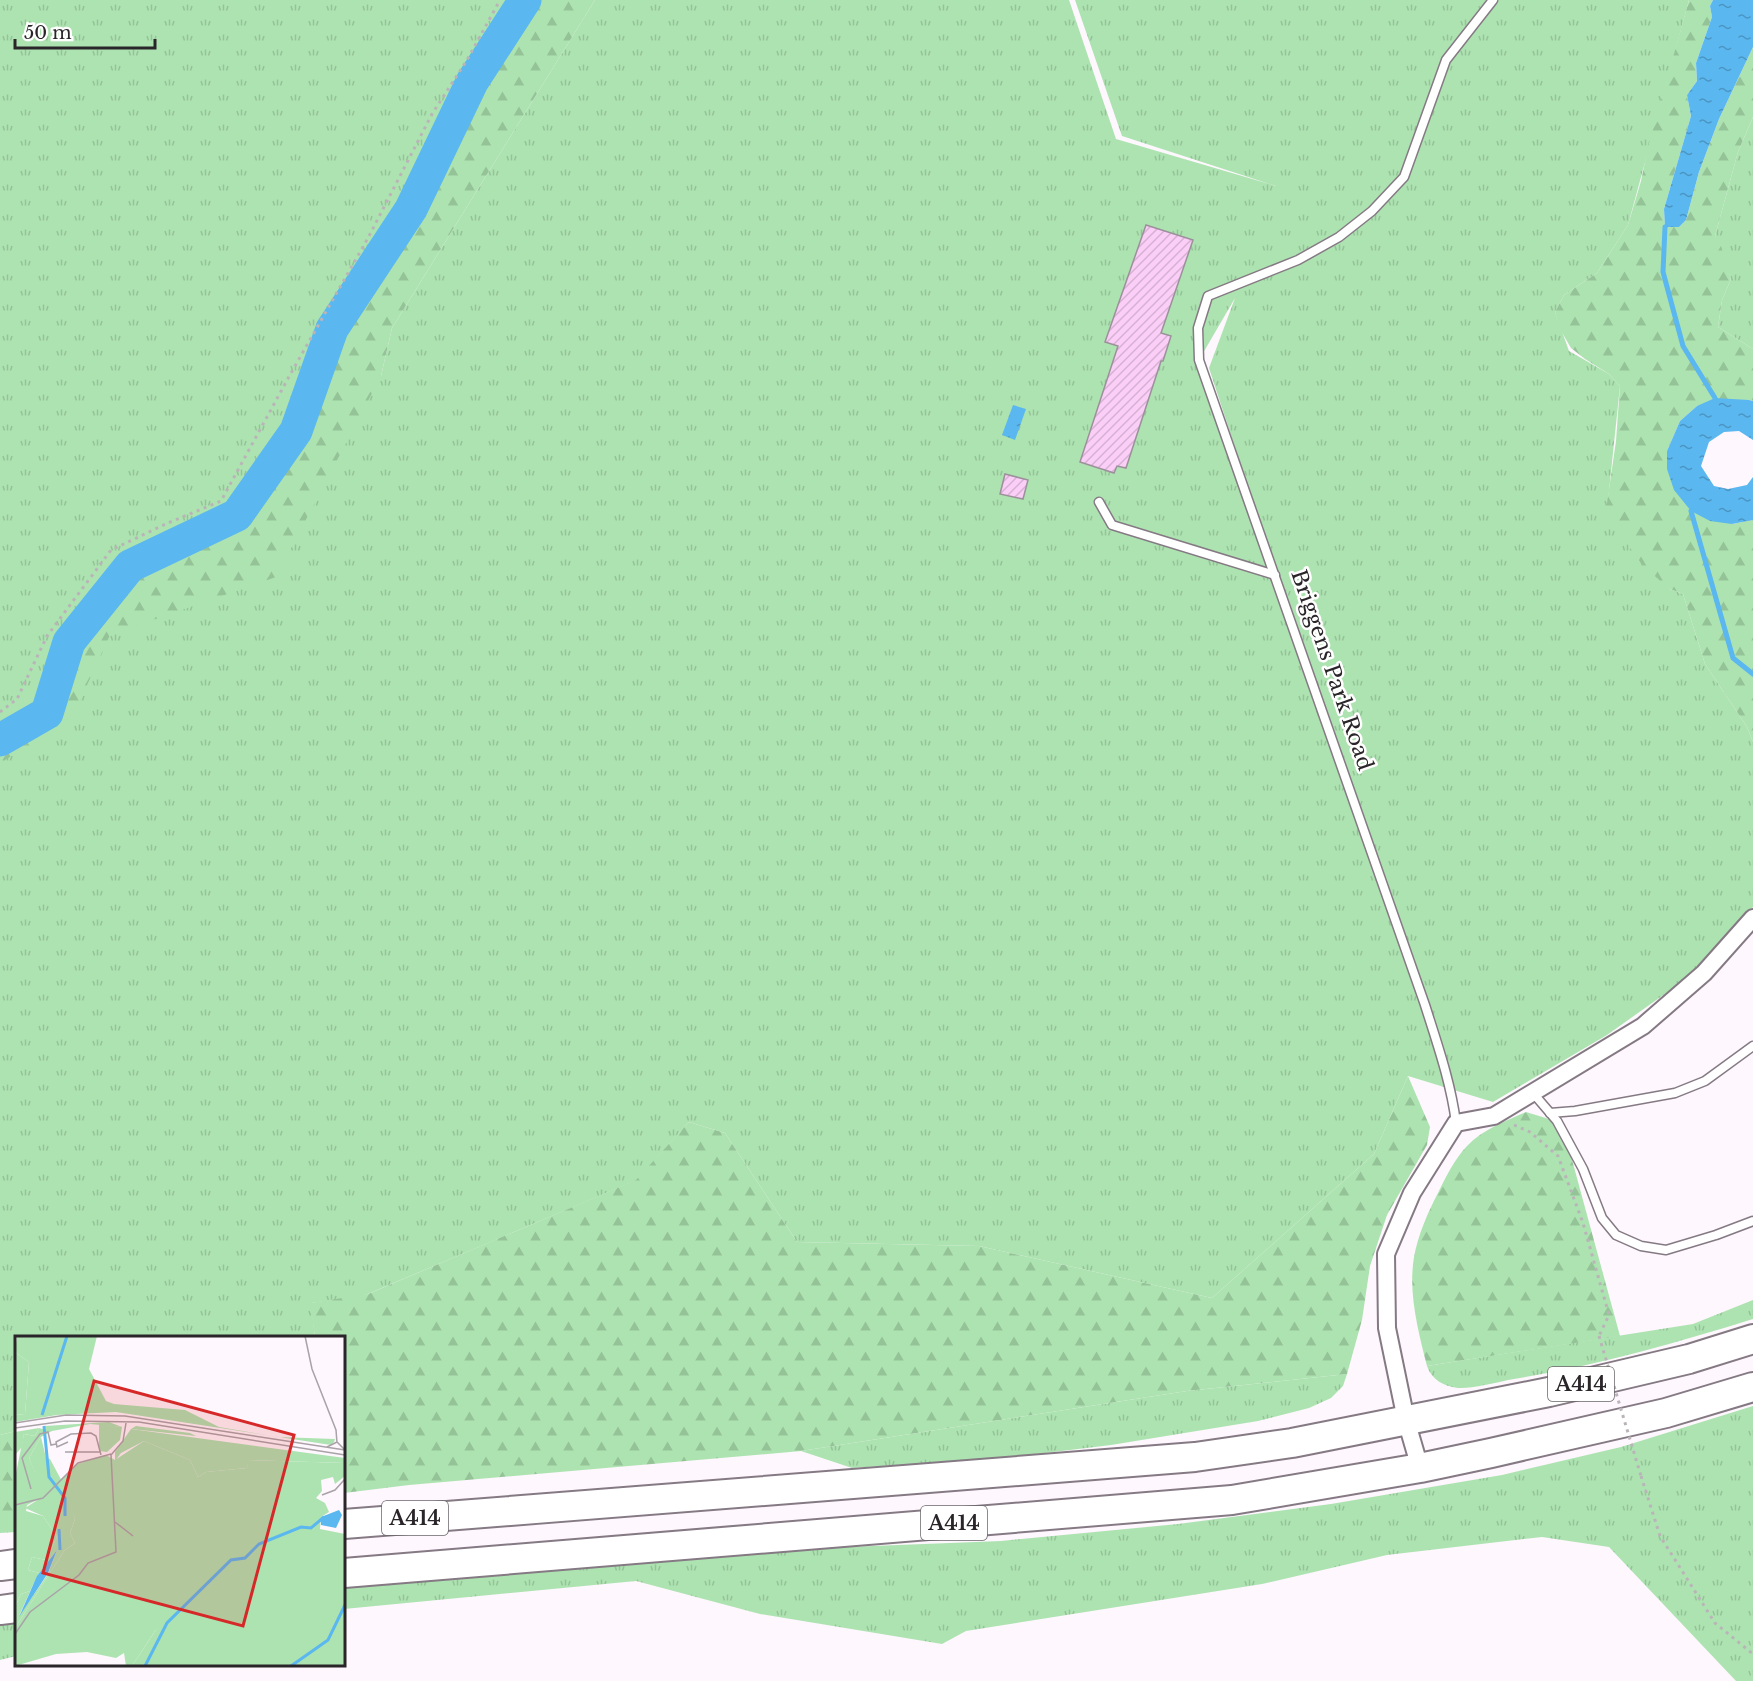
<svg xmlns="http://www.w3.org/2000/svg" width="1753" height="1681" viewBox="0 0 1753 1681" font-family="'Libre Baskerville',serif">
	<style>
		.grass { fill: url(#grass-tufts); fill-rule: evenodd }
		.forest { fill: url(#forest-firs) }
		.water { fill: url(#water-ripples) }
		.lines { fill: none; stroke-linecap: round; stroke-linejoin: round }
		.stream { stroke: #5ab7ef; stroke-width: 5 }
		.river { stroke: #5ab7ef; stroke-width: 33 }
		.building { fill: url(#building-hatch); stroke: #9c919b; stroke-width: 1.5 }
		.service-casing { stroke: #857a84; stroke-width: 11 }
		.minor-casing { stroke: #857a84; stroke-width: 20 }
		.trunk-casing { stroke: #857a84; stroke-width: 32 }
		.path { stroke: #bab4b9; stroke-width: 3; stroke-dasharray: 3 4.5; stroke-linecap: butt }
		.service { stroke: #fff; stroke-width: 8 }
		.minor { stroke: #fff; stroke-width: 16 }
		.trunk { stroke: #fff; stroke-width: 28 }
		.path-bridge { stroke: #bab4b9; stroke-width: 3; stroke-dasharray: 3 4.5; stroke-linecap: butt }
		.labels { text-anchor: middle; stroke-width: 5; stroke-linejoin: round; paint-order: stroke }
		.shield { fill: #fff; stroke: #696669; stroke-width: 1.5 }
		.shield-label { font-size: 20px; font-weight: bold; fill: #292529 }
		.street-label { font-size: 21px; fill: #292529; stroke: #fff }
		.inset-river { fill: none; stroke: #5ab7ef; stroke-width: 3 }
		.inset-road { fill: none; stroke: #a9a3a8; stroke-width: 1.5 }
		.view { fill: #d62828; fill-opacity: 0.15; stroke: #d62828; stroke-width: 3 }
		.inset-edge { fill: none; stroke: #292529; stroke-width: 3 }
	</style>
	<defs>
		<pattern id="grass-tufts" width="24" height="20" patternUnits="userSpaceOnUse" patternTransform="scale(1.5)"><rect width="24" height="20" fill="#ade3b1"/><path d="M3 7l-1-3M5 7V3M7 7l1-3M15 17l-1-3M17 17v-4M19 17l1-3" fill="none" stroke="#95c398"/></pattern>
		<pattern id="forest-firs" width="22" height="20" patternUnits="userSpaceOnUse" patternTransform="scale(1.5)"><rect width="22" height="20" fill="#ade3b1"/><path d="M5 1l3.5 6h-7zM16 11l3.5 6h-7z" fill="#95c398"/></pattern>
		<pattern id="water-ripples" width="26" height="14" patternUnits="userSpaceOnUse" patternTransform="scale(1.5)"><rect width="26" height="14" fill="#5ab7ef"/><path d="M2 4q2-2 4 0t4 0M15 11q2-2 4 0t4 0" fill="none" stroke="#4a95c2"/></pattern>
		<pattern id="building-hatch" width="6" height="6" patternUnits="userSpaceOnUse" patternTransform="scale(1.5)"><rect width="6" height="6" fill="#facef7"/><path d="M-1 1l2-2M0 6l6-6M5 7l2-2" fill="none" stroke="#d6b1d4"/></pattern>
	</defs>
	<rect width="100%" height="100%" fill="#fef7fd"/>
	<g class="grass">
		<path d="M0,0H560L343,351L381,376L392,328L595,0H1069L1116,139L1276,186L1122,136L1075,0H1689L1628,225L1597,273L1564,295L1555,312L1569,351L1609,374L1620,386L1607,510L1670,589L1683,594L1705,664L1747,727L1753,742V907L1700,969L1607,1035L1493,1102L1408,1076L1374,1154L1212,1298L979,1246L797,1242L725,1133L689,1122L637,1180L363,1296L311,1303L315,1337L16,1338V1431L0,1435ZM1235,298L1209,368L1246,481L1199,360Z"/>
		<path d="M1753,117V349L1718,327L1722,300L1731,279L1715,236L1738,152Z"/>
		<path d="M1753,1300V1319C1673,1344 1591,1367 1508,1380C1495,1383 1470,1389 1458,1388C1443,1386 1432,1380 1427,1366L1693,1324Z"/>
		<path d="M1347,1374L1343,1386L1331,1398L1309,1408L1258,1421L1111,1445L1003,1458L852,1468L801,1451L1187,1391Z"/>
		<path d="M1753,1406V1681H1736L1609,1547L1542,1537L1387,1555L1262,1584L966,1631L942,1644L760,1614L636,1581L344,1609V1586L821,1548L1001,1541L1178,1524L1331,1504L1502,1475L1621,1447Z"/>
		<path d="M16,1618V1656L0,1660V1620Z"/>
	</g>
	<g class="forest">
		<path d="M517,0H595L392,328L381,376L276,577L110,635L71,720L0,763V730L35,709L63,638L122,563L233,512L290,430L330,320L405,208L464,81Z"/>
		<path d="M1689,0H1713L1710,6L1712,17L1696,63L1697,81L1687,95L1691,116L1664,209L1665,226L1679,227L1686,220L1699,172L1719,119L1753,47V117L1738,152L1715,236L1721,246L1731,279L1722,300L1718,327L1753,349V401L1749,400L1697,406L1680,421L1667,451L1732,524L1753,520V742L1747,727L1705,664L1683,594L1670,589L1643,566L1616,528L1606,510L1616,441L1620,386L1609,374L1585,359L1571,348L1560,329L1555,312L1564,295L1597,273L1628,225L1641,181L1648,147Z"/>
		<path d="M1408,1076L1430,1127L1427,1145L1387,1215L1370,1266L1362,1320L1347,1374L1187,1391L801,1451L409,1485L344,1493V1338L315,1337L310,1303L368,1294L636,1180L689,1122L725,1133L797,1242L979,1246L1212,1298L1374,1154Z"/>
		<path d="M1526,1112L1562,1123L1620,1336L1427,1366C1418,1330 1408,1293 1414,1257C1418,1235 1428,1212 1438,1193C1445,1178 1456,1157 1467,1146C1483,1129 1506,1121 1526,1112Z"/>
		<path d="M16,1431V1532L0,1533V1435Z"/>
	</g>
	<g class="water">
		<path d="M1713,0H1753V47L1719,119L1699,172L1686,220L1679,227H1665L1664,209L1691,116L1687,95L1697,81L1696,63L1712,17L1710,6Z"/>
		<path d="M1715,398L1749,400L1753,401V440L1739,431L1724,432L1709,442L1701,466L1714,486L1728,489L1747,485L1753,477V520L1732,524L1710,521L1691,511L1674,490L1667,469V451L1680,421L1697,406Z"/>
		<path d="M1013,405L1026,409L1015,440L1002,435Z"/>
	</g>
	<g class="lines">
		<g class="stream">
			<path d="M1665,227L1663,272L1683,346L1715,398"/>
			<path d="M1691,511L1733,658L1753,674"/>
		</g>
		<path class="river" d="M0,740L47,713L69,642L130,566L237,515L296,431L332,329L411,209L472,82L525,0"/>
	</g>
	<g class="building">
		<path d="M1146,225L1193,240L1161,333L1171,336L1163,361H1161L1126,468L1117,466L1114,473L1080,462L1118,346L1105,342Z"/>
		<path d="M1005,474L1028,480L1023,499L1000,494Z"/>
	</g>
	<g class="lines">
		<g class="service-casing">
			<g id="service">
				<path d="M1099,502L1112,525L1275,575"/>
				<path d="M1533,1093L1557,1121L1583,1169L1602,1218L1616,1235L1641,1246L1666,1250L1716,1235L1753,1221"/>
				<path d="M1550,1113L1575,1111L1675,1093L1705,1081L1753,1046"/>
				<path d="M1456,1123C1451,1083 1437,1043 1425,1005L1199,360L1198,328L1208,296L1298,260L1339,237L1372,211L1404,177L1446,60L1493,0"/>
			</g>
		</g>
		<g class="minor-casing">
			<path id="minor" d="M1420,1468L1406,1420L1387,1328L1386,1254L1412,1193L1456,1123L1494,1116L1643,1026L1704,973L1753,918"/>
		</g>
		<g class="trunk-casing">
			<g id="trunk">
				<path d="M344,1524L1195,1457L1292,1443L1549,1392L1689,1359L1753,1339"/>
				<path d="M0,1566L16,1564"/>
				<path d="M344,1573L1232,1500L1420,1468L1491,1453L1666,1413L1753,1387"/>
				<path d="M0,1610L16,1608"/>
			</g>
		</g>
		<g class="path">
			<path d="M0,712L17,699L47,636L111,550L168,523L221,501L291,373L368,238L432,114L467,60L500,0"/>
			<path d="M1514,1125L1530,1132L1558,1156L1583,1223L1609,1315L1599,1336"/>
			<path d="M1641,1476L1660,1536L1715,1623L1753,1654"/>
		</g>
		<use href="#service" class="service"/>
		<use href="#minor" class="minor"/>
		<use href="#trunk" class="trunk"/>
		<path class="path-bridge" d="M1599,1336L1641,1476"/>
	</g>
	<g class="labels">
		<g class="shield">
			<rect x="1548" y="1367" width="66" height="34" rx="4.5"/>
			<rect x="382" y="1501" width="66" height="34" rx="4.5"/>
			<rect x="921" y="1506" width="66" height="34" rx="4.5"/>
		</g>
		<g class="shield-label">
			<text x="1581" y="1391">A414</text>
			<text x="415" y="1525">A414</text>
			<text x="954" y="1530">A414</text>
		</g>
		<g class="street-label">
			<text transform="translate(1332 670) rotate(71)" y="7">Briggens Park Road</text>
		</g>
	</g>
	<g transform="translate(15 1336)">
		<rect width="330" height="330" fill="#fef7fd"/>
		<path d="M2,0H82L74,33L91,65L99,68L170,74L204,91L263,101L320,103L319,106L316,109L101,76L42,79L0,86V79L10,78L14,26L0,16ZM94,86L107,91L75,88L37,95L26,101L14,122L30,160L12,169L11,175L28,180L42,201L31,224L17,221L13,234L24,237L15,255L6,258L0,271V142L9,98L20,100L24,92L31,94L30,90ZM121,90L175,97L181,100L116,93ZM129,105L175,124L183,141L191,136L232,132L233,124L330,127V140L320,148L318,141L306,144L307,155L301,162L310,167L314,176L306,181L305,193L330,198V330H128L151,285L199,240L196,236L140,295L117,330H111L109,317L101,322L72,316L41,318L0,330V292L49,215L60,207L55,197L60,183L45,144L63,128L91,119L100,124Z" fill="#ade3b1"/>
		<path d="M0,16L14,26L10,78L0,79ZM84,88L107,91L105,104L92,116L84,115ZM24,92L20,100L9,98L7,111L0,119V96ZM116,93L330,122V127L234,124L232,132L191,136L183,141L175,124L129,105L106,117L100,125V116ZM26,101L31,122L35,123L50,151L60,183L55,197L60,207L49,215L0,292V271L6,258L15,255L24,237L13,234L17,221L31,224L42,201L28,180L10,172L29,160L14,122ZM42,214L33,238L4,280L22,240ZM289,187V194L245,208L231,222L217,225L154,286L128,330H117L146,286L214,216L234,215L242,206Z" fill="#ade3b1" fill-rule="evenodd"/>
		<path d="M324,174L327,179L321,192L306,189V181ZM42,214L33,237L4,281L22,240Z" fill="#5ab7ef"/>
		<path class="inset-river" d="M27,79L52,0M29,90L34,141L50,162V180M44,193L45,214M130,330L152,287L216,224L230,222L244,208L286,191L296,192L309,181M276,330L313,304L330,269"/>
		<path class="inset-road" d="M290,0L297,33L321,94L322,107M0,87L51,79L110,80L330,114M0,92L50,85L124,86L330,119M53,106L42,111L41,106L56,98L76,97L81,100L86,119M312,111L322,106L330,114M50,116H85M16,153L7,122L25,98L33,96L36,109L41,108M307,159L320,154L330,143M0,169L28,162L63,127L96,118M100,186L118,200M0,298L15,276L64,239L73,227L101,216L96,119L108,105L111,87"/>
		<path class="view" d="M79,45L279,99L228,290L28,237Z"/>
		<rect width="330" height="330" class="inset-edge"/>
	</g>
	<path d="M15 39v9h140v-9" fill="none" stroke="#292529" stroke-width="3"/>
	<text x="24" y="39" font-size="18" fill="#292529" stroke="#ffffff" stroke-width="4.5" paint-order="stroke">50 m</text>
</svg>
